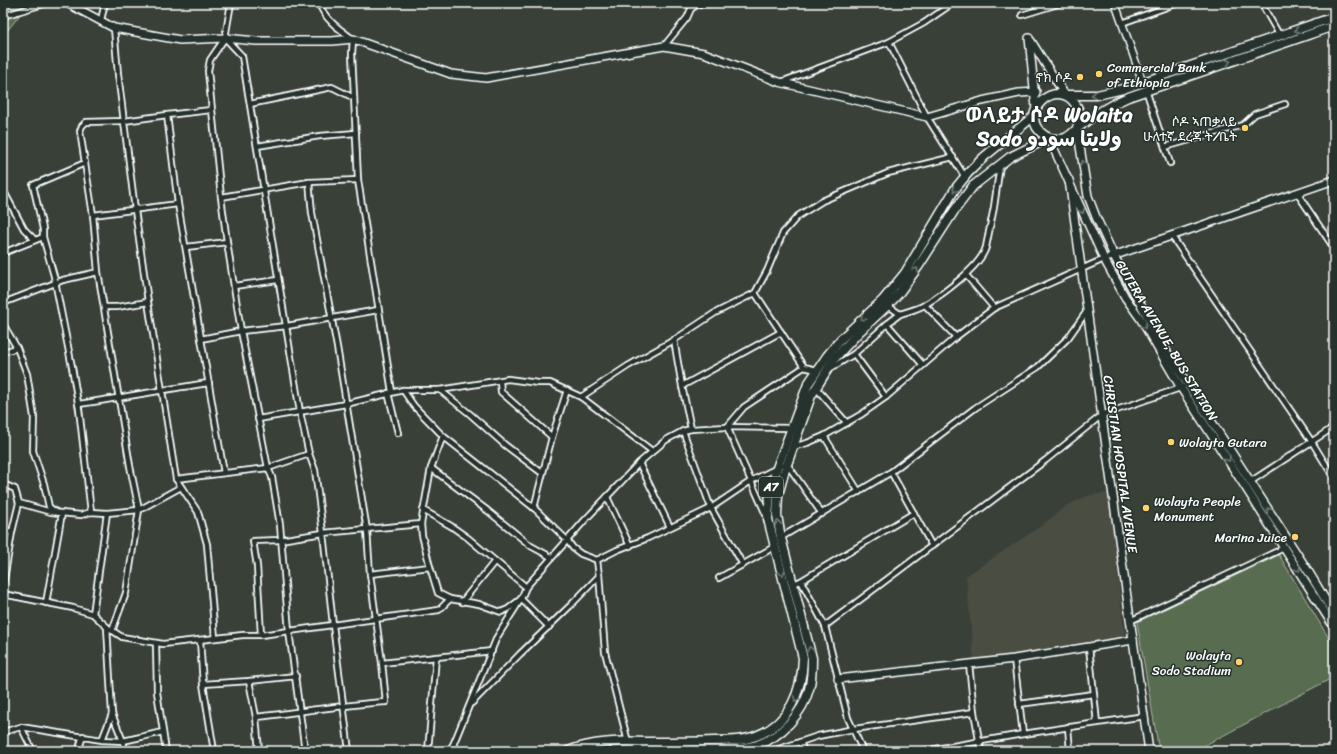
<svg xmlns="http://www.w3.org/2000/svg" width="1337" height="754" viewBox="0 0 1337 754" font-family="Sriracha,'Playpen Sans Arabic','Noto Sans Ethiopic',sans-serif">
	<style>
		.built { fill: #4a4d43 }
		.forest { fill: url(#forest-firs); stroke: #acb6a7 }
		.garden { fill: #596c4f; stroke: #acb6a7 }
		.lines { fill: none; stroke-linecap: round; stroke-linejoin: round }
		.minor-casing { stroke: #fff; stroke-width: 8 }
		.tertiary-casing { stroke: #fff; stroke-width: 9 }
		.secondary-casing { stroke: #fff; stroke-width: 10 }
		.primary-casing { stroke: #fff; stroke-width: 10 }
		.trunk-casing { stroke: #fff; stroke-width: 11 }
		.minor { stroke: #26332d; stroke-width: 4.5 }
		.tertiary { stroke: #26332d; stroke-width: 6 }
		.secondary { stroke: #26332d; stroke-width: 7 }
		.primary { stroke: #26332d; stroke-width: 7 }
		.trunk { stroke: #26332d; stroke-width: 8 }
		.oneway { stroke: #727a76 }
		.poi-dot { fill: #ffd166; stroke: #26332d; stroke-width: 1.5 }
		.labels { text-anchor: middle; stroke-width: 3; stroke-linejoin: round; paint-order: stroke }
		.shield { fill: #26332d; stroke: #bec2c0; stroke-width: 1 }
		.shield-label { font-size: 12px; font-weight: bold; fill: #fff }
		.poi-label { font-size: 13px; fill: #fff; stroke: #26332d; text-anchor: end }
		.street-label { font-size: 13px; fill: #fff; stroke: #26332d }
		.town-label { font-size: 21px; font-weight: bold; fill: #fff; stroke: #26332d }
	</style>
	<defs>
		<pattern id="forest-firs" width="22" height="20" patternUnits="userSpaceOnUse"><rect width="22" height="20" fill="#596c4f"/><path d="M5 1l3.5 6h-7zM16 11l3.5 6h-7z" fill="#728269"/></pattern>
	</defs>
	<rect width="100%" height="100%" fill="#394038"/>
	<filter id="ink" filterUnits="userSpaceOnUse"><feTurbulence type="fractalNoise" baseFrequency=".025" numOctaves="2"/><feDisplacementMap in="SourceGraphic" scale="8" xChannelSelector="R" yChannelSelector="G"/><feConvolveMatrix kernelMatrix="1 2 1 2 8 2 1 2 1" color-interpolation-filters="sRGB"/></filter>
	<g filter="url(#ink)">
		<path class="built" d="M1109,493L1125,638L1025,655L974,660L966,576L1041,526L1069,504L1090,495Z"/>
		<path class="forest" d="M3,3H22L23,11L3,36Z"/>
		<path class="garden" d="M1279,555L1334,647V677L1194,751H1159L1137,622Z"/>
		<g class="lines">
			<g class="minor-casing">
				<g id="minor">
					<path d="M231,3L225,38L210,60L208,71L221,197L227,242L241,331L268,468L272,477L280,525L289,631L305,751"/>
					<path d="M319,3C325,20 339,29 353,39L352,54L358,180L392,392"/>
					<path d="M1261,3L1280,36"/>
					<path d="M1022,15L1061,3"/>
					<path d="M3,16L47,3"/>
					<path d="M101,20L105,3"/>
					<path d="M1122,23L1178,3"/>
					<path d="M114,28L118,74L135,210L148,302L176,479L198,512L207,544L215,638"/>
					<path d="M225,38L242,56L300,412L309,454L315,470L323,533L333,625L349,751"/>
					<path d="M889,42L927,117L965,177"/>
					<path d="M664,46L687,18L691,9L698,4L717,3"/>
					<path d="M781,82L889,42L924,23L953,3"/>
					<path d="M1146,90L1170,163"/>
					<path d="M250,104L332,87L354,98"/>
					<path d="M167,115L178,204L224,473"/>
					<path d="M257,146L320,136L356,133"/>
					<path d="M1165,147L1243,125L1255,114L1285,104"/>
					<path d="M85,163L33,185L43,229V237L54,276L72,367L79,409L91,512"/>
					<path d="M3,190L24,229L35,240"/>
					<path d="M1297,193L1334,248"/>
					<path d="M221,197L309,182L358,180"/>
					<path d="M93,215L178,204"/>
					<path d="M1171,235L1312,442L1334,478"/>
					<path d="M186,247L227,242"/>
					<path d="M3,253L43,237"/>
					<path d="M966,275L994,308"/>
					<path d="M234,286L278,280"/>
					<path d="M755,293L804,367L817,370"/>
					<path d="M3,303L63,280L98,272"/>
					<path d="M887,305L900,314C909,311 919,309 926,304C943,294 981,266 986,247L994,207L1000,165"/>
					<path d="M925,305L956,337"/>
					<path d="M105,307H117L148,302"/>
					<path d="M3,324L17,348L27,374L34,417L33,451L44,484L49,507L56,512"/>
					<path d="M887,324L923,365"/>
					<path d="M201,339L241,331L287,326L378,310"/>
					<path d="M674,340L682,386L691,429"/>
					<path d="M3,352L17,348"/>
					<path d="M854,354L886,397"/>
					<path d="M831,368L854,354L887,324L900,314"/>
					<path d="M500,381L501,392L552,437"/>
					<path d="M682,386L781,332"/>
					<path d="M816,388L847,423"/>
					<path d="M403,390L414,406L443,436L431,468L421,524L422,535L430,567L438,593L450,599L479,604L501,612L508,609L521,599L526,587L585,520L639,463L666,440L683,431L691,429L727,427L792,428"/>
					<path d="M440,390L470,414L505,445L542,473"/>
					<path d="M388,393L398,433"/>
					<path d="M581,397L652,451"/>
					<path d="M78,404C122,398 165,389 209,383"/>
					<path d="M258,419L346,404L403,390H440L508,379L538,383H550L581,397L628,366L674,340L715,313L755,293L767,271L783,233L798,216L822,201L888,173L953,157"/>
					<path d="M683,431L711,508L743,565"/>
					<path d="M443,436L534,508L567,540L573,548L581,554L597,560L617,550L648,538L711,508L751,481L777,468"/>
					<path d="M824,436L859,492"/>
					<path d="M793,447L807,443L824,436L862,414L886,397L956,337L994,308L1104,259"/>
					<path d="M639,463L670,527"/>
					<path d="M787,464L822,514"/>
					<path d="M431,468L488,511L531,546L551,557"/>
					<path d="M891,472L932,546"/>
					<path d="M176,479L268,468L309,454"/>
					<path d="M1250,482L1334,427"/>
					<path d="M3,484L15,489L19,503L51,512L81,515L91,512L107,513"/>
					<path d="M607,497L630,546"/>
					<path d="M534,508L552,437L567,390"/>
					<path d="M423,510L451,526L468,538L526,587"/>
					<path d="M767,517L727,427L744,407L804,367"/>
					<path d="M3,530L12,532"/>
					<path d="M780,538L891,472L975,408L1038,367L1068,338L1087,311"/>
					<path d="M370,574L430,567"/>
					<path d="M599,574L605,652L628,742"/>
					<path d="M719,578L774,547"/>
					<path d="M801,581L825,626L848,718L863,751"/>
					<path d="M793,584L801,581L914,513"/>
					<path d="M3,585L12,532L19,503"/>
					<path d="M3,594L73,608L93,614L107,627L122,637L163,644L243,635H261L439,610L450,599"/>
					<path d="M462,602L495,561"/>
					<path d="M46,603L62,513"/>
					<path d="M93,614L107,513L139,510L181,487"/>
					<path d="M1130,621L1284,548"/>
					<path d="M825,626L1046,460L1102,415L1183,387"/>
					<path d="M107,627L112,714L123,741L125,751"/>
					<path d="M112,631L126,593L139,510L130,466L98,272L93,215L80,131L82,126L86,122L124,121L167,115L211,110"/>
					<path d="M261,635L257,566L253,541L280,540L323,533L421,524"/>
					<path d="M200,640L203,684L214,751"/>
					<path d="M156,643L157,692L166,751"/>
					<path d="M1089,647L1097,723"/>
					<path d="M1014,659L1023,734"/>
					<path d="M382,663L492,651"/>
					<path d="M969,664L974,712L981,751"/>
					<path d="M249,681L256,717L259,751"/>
					<path d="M203,684L249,681L296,676"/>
					<path d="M472,703L520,654L571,605L599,576L597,560"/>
					<path d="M1019,704L1094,694"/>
					<path d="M256,717C299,712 342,705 386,702L382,663L370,574L367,530L337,347L312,213L309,182"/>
					<path d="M21,727L33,751"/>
					<path d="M1068,727L1070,751"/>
					<path d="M3,732L21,727L102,740L123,741L163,732"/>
					<path d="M83,736L80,745L83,751"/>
					<path d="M102,740L112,714"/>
					<path d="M800,742L804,751"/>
					<path d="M453,745L460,751"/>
					<path d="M428,751L436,657"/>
					<path d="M448,751L453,745L458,733L497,637L521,599L549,627"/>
					<path d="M773,751L818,736L854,729L974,712"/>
					<path d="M924,751L1023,734L1145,716"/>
				</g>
			</g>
			<g class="tertiary-casing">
				<path id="tertiary" d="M1115,3L1143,83"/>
			</g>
			<g class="secondary-casing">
				<g id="secondary">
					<path d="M67,3L114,28L180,40L225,38L256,41H332L353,39L451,74L486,78L664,46L704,53L779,82L927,117L982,101L1019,93L1036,92"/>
					<path d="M1077,128L1088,196L1096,217L1114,256L1168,354L1310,574L1334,614"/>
					<path d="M1049,138L1104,259L1125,297L1140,318L1181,388L1244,485L1334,627"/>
					<path d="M1069,180L1133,640L1149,751"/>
					<path d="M1110,257L1334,180"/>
					<path d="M838,679L1014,659L1133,640"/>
				</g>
			</g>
			<g class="primary-casing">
				<g id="primary">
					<path d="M1029,38L1036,108"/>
					<path d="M1031,41L1065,95"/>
				</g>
			</g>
			<g class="trunk-casing">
				<g id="trunk">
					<path d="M1065,95H1097L1123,89L1334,17"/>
					<path d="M1077,128C1081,119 1081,112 1076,105C1057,75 1015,114 1044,135C1050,139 1058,140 1065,138C1071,136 1074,131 1079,127C1094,115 1111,104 1128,97L1334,26"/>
					<path d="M568,751C593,741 620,741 646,742C669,742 691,742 714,741C727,741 743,741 756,736C790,723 802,691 803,658L768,519L770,492L777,468L808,384L827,356L841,339L883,300L905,273L955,189L968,173L984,157L1034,116"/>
					<path d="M614,751C644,749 675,750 705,750C722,749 741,750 757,745C781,737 803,713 809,689C812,679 812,669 812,658L781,538L777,515L778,495L784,473L811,396L834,359L860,331L888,305L899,293L918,267L954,211L973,186L1010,157L1049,138"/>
				</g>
			</g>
			<use href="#minor" class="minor"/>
			<use href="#tertiary" class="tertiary"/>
			<use href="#secondary" class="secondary"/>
			<use href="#primary" class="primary"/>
			<use href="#trunk" class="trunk"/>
		</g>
		<defs><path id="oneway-chevron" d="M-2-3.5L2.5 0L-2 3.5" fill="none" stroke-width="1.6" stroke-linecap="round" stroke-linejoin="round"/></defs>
		<g class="oneway">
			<use href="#oneway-chevron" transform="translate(1297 30) rotate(161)"/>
			<use href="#oneway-chevron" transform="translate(1228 62) rotate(-19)"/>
			<use href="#oneway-chevron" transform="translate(1094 95) rotate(177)"/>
			<use href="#oneway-chevron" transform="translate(1083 163) rotate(-99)"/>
			<use href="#oneway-chevron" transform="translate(955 190) rotate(124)"/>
			<use href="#oneway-chevron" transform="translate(1082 211) rotate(66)"/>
			<use href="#oneway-chevron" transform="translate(916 270) rotate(-54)"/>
			<use href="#oneway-chevron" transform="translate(863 318) rotate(137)"/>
			<use href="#oneway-chevron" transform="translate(1144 326) rotate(61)"/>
			<use href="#oneway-chevron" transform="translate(1228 459) rotate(56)"/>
			<use href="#oneway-chevron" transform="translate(1269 510) rotate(-123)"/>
			<use href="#oneway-chevron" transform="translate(778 523) rotate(-100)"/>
			<use href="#oneway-chevron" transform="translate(1298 569) rotate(57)"/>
			<use href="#oneway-chevron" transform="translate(782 573) rotate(74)"/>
			<use href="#oneway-chevron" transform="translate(810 649) rotate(-103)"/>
			<use href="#oneway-chevron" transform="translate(796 699) rotate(114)"/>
		</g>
	</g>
	<g class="poi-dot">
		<circle cx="1099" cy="74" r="4"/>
		<circle cx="1080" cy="77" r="4"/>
		<circle cx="1245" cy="128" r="4"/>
		<circle cx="1171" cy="442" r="4"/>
		<circle cx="1146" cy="508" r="4"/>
		<circle cx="1295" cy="537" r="4"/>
		<circle cx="1239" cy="662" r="4"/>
	</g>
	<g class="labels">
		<rect class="shield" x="759" y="477" width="24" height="20" rx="3"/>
		<g class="shield-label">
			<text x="771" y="491">A7</text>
		</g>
		<g class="poi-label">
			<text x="1107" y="72" text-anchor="start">Commercial Bank<tspan x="1107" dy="15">of Ethiopia</tspan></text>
			<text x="1072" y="82">ኖክ ሶዶ</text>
			<text x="1237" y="126">ሶዶ ኣጠቃላይ<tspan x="1237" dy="15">ሁለተኛ ደረጃ ት/ቤት</tspan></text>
			<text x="1179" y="447" text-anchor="start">Wolayta Gutara</text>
			<text x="1154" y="506" text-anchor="start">Wolayta People<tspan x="1154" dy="15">Monument</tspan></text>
			<text x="1287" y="542">Marina Juice</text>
			<text x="1231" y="660">Wolayta<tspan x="1231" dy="15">Sodo Stadium</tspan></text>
		</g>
		<g class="street-label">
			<text transform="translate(1167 340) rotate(59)" y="5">GUTERA AVENUE, BUS STATION</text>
			<text transform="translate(1121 464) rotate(82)" y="5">CHRISTIAN HOSPITAL AVENUE</text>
		</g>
		<g class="town-label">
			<text x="1049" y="122">ወላይታ ሶዶ Wolaita<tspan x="1049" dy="24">Sodo ولايتا سودو</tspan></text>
		</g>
	</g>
	<rect width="1337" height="754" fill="none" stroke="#26332d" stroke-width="16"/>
	<rect x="8" y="8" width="1321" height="738" fill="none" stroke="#fff" stroke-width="1.5" filter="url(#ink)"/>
</svg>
